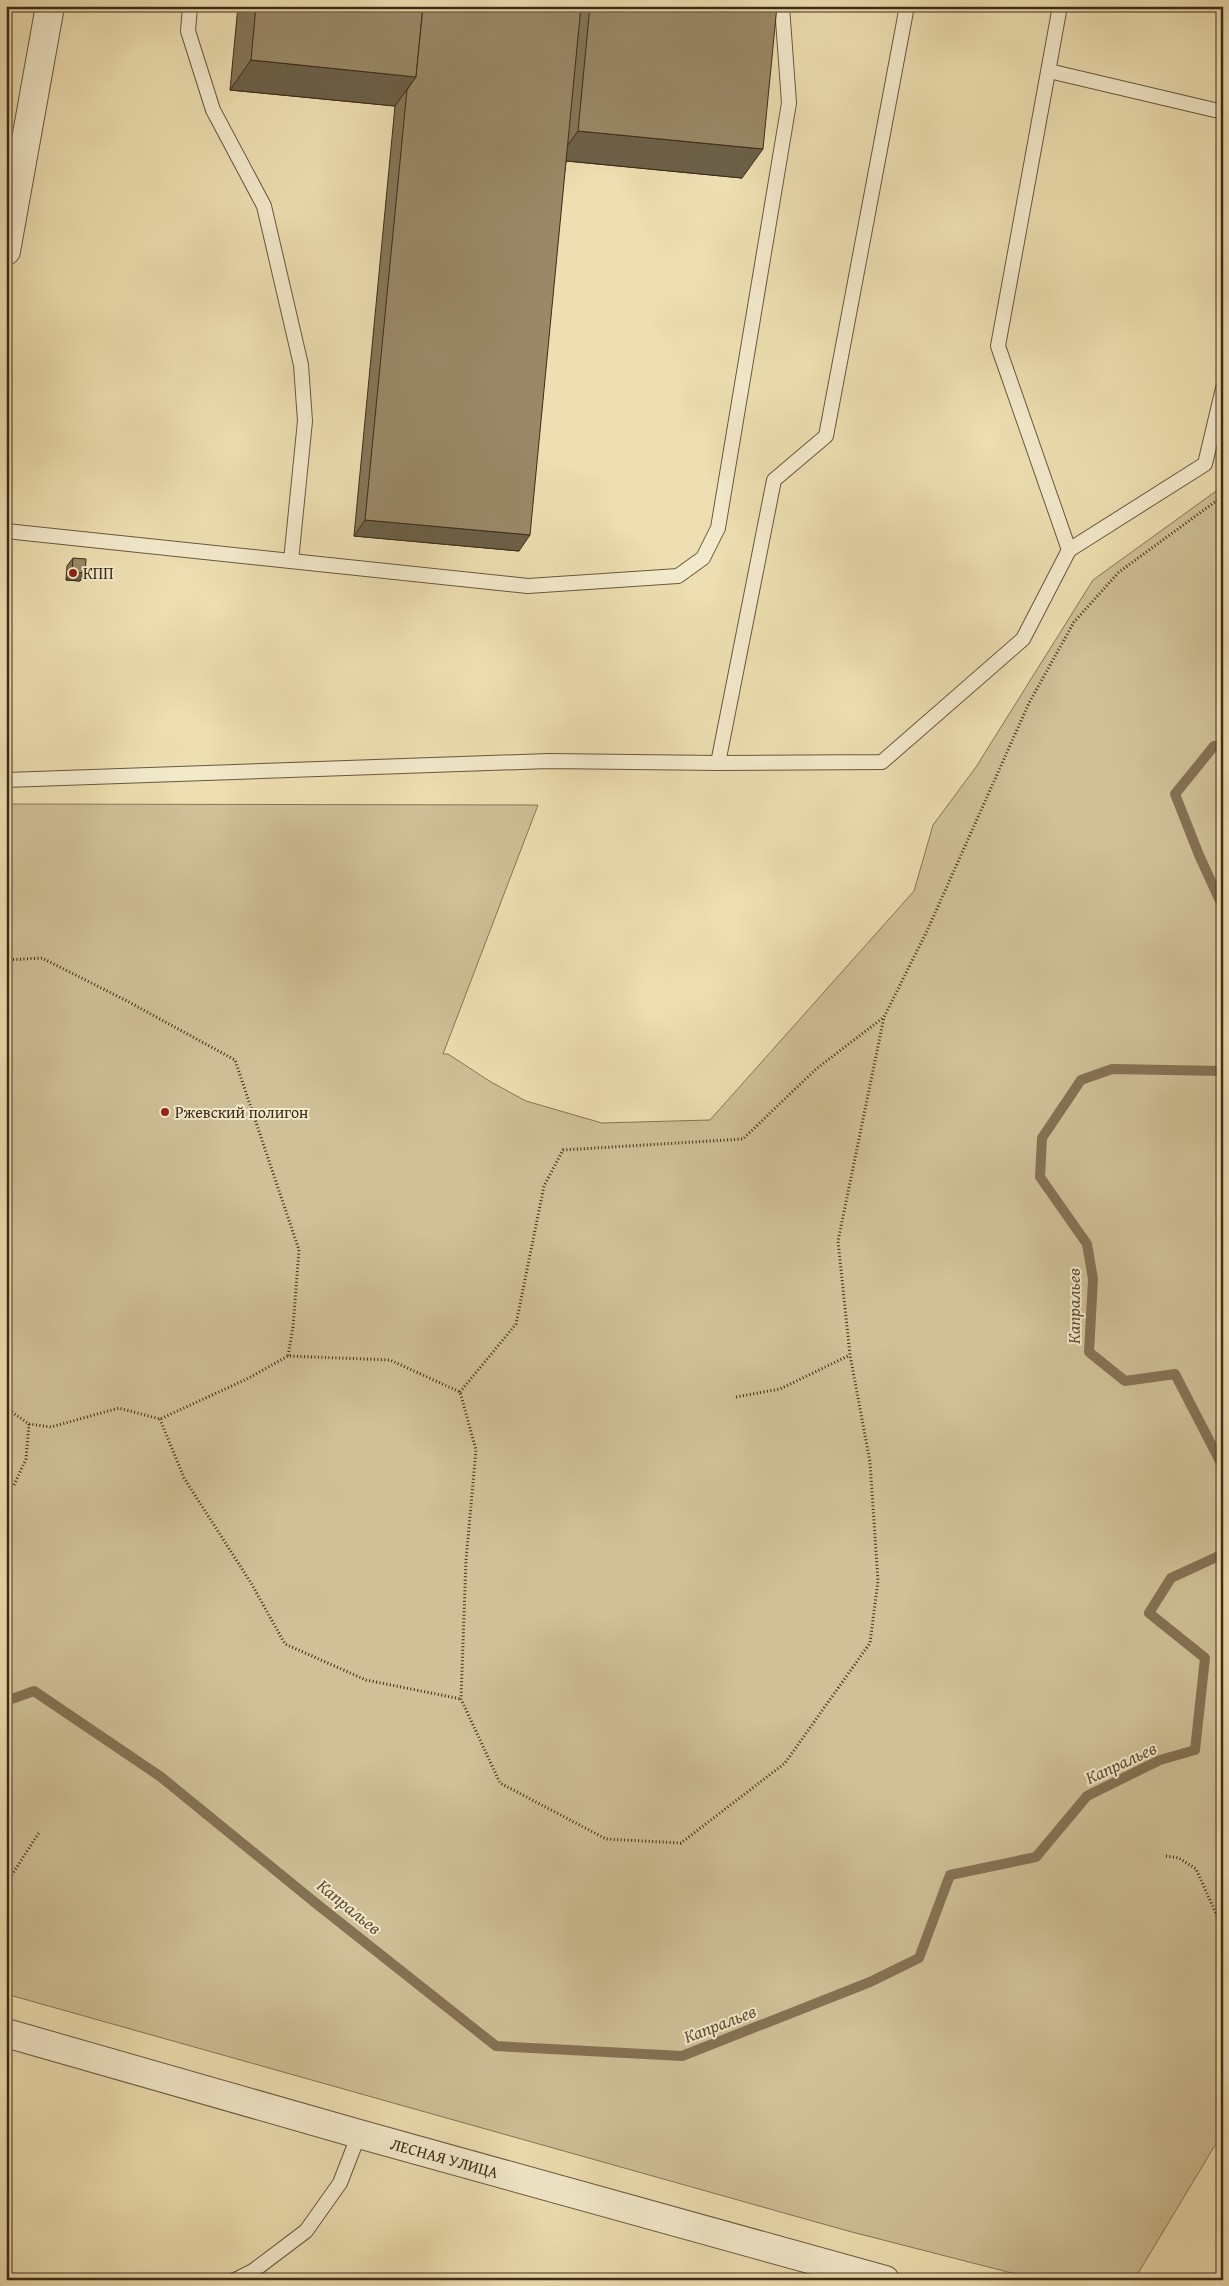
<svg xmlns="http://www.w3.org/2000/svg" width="1229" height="2286" viewBox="0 0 1229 2286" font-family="'Gentium Book Plus',serif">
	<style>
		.green { fill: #cfc097; stroke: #867657 }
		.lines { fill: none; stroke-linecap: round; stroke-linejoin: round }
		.stream { stroke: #847254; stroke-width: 10 }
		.lane-casing { stroke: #6a583e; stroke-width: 16 }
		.street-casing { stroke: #6a583e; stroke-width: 30 }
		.path { stroke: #3e2b17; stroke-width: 3; stroke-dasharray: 1 2.5; stroke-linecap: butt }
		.lane { stroke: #f3eacc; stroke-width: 14 }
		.street { stroke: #f3eacc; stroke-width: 28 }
		.wall { fill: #847659; stroke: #3e2b17 }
		.shaded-wall { fill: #6b6048; stroke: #3e2b17 }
		.building { fill: #998967; stroke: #3e2b17 }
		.poi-dot { fill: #8f2418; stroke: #f3eacc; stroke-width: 2 }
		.labels { text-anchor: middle; stroke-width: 4; stroke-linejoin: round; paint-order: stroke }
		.poi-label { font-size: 16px; fill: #3e2b17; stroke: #f3eacc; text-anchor: start }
		.street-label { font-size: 16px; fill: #3e2b17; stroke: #f3eacc }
		.water-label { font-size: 18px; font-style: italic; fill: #614f36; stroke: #f3eacc }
	</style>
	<rect width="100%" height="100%" fill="#eddfb1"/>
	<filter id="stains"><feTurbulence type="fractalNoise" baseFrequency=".004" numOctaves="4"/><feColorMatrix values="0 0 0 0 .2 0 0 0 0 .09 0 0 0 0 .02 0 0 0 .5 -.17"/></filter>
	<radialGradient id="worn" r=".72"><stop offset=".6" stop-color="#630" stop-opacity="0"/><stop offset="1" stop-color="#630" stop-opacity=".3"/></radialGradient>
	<path class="green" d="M1223,486V2136L1214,2147L1134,2280H1039L848,2231L6,1994V804L538,805L443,1054H448L491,1082L526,1101L602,1123L710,1120L914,891L933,825L976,767L1093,580Z"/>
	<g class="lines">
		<g class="stream">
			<path d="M1223,746H1214L1175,794L1199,855L1220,901L1223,902"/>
			<path d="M1223,1071L1112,1069L1081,1080L1042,1138L1040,1177L1087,1244L1093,1279L1089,1352L1125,1381L1175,1374L1223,1467"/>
			<path d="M6,1701L34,1691L161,1777L318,1905L496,2046L682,2056L870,1982L919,1958L950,1875L1036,1857L1087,1796L1160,1760L1195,1750L1205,1658L1149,1613L1171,1578L1223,1554"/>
		</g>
		<g class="lane-casing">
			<g id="lane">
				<path d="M190,6L188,31L213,110L264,206L301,365L305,421L291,561"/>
				<path d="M1060,6L998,346L1069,550"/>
				<path d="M1049,71L1223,112"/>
				<path d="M6,531L528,586L678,576L703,558L718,528L789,103L782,6"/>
				<path d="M718,763L774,480L826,436L907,6"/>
				<path d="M6,780L548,761L718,763L882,762L1023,639L1069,550L1205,464L1223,388"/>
				<path d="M235,2280L253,2271L306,2231L340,2183L359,2134"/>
			</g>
		</g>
		<g class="street-casing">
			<g id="street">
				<path d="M6,251L50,6"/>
				<path id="s1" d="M6,2033L359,2134L885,2280"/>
			</g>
		</g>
		<g class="path">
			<path d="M6,960L42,958L127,1001L235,1060L299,1250L293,1327L288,1356"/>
			<path d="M460,1392L516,1324L544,1186L563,1150L743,1139L816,1069L884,1017"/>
			<path d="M736,1397L780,1389L850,1355"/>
			<path d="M6,1408L29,1424L51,1427L119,1408L160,1419L247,1379L288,1356L390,1360L460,1392L476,1450L466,1560L461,1699L500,1783L606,1839L681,1843L785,1763L870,1643L878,1581L870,1462L850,1355L838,1241L884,1017L927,931L1029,703L1074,622L1119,572L1223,496"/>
			<path d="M160,1419L184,1478L251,1583L285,1644L366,1680L461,1699"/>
			<path d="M14,1485L26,1459L29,1424"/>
			<path d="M1166,1856L1179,1858L1196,1869L1223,1929"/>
			<path d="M6,1884L40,1831"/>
		</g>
		<use href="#lane" class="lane"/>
		<use href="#street" class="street"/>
	</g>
	<g class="wall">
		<path d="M238,6H777L742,178L566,161L519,551L354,536L395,106L230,90Z"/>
		<path d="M73,558L85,573L80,581L66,580L67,566Z"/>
	</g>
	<g class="shaded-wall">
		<path d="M251,60L416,77L395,106L230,90Z"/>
		<path d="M578,131L763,149L742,178L557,160Z"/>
		<path d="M365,520L530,535L519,551L354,536Z"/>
		<path d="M72,572L85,573L80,581L66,580Z"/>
	</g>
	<g class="building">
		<path d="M256,6H423L416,77L251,60Z"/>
		<path d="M423,6H581L530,535L365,520L407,90L416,77Z"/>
		<path d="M590,6H777L763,149L578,131Z"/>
		<path d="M73,558L86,559L85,573L72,572Z"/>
	</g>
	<g class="poi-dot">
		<circle cx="73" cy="573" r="5"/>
		<circle cx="165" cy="1112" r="5"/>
	</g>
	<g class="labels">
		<g class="poi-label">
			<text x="83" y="579">КПП</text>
			<text x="175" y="1118">Ржевский полигон</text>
		</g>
		<g class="street-label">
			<text dy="6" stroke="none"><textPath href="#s1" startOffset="456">ЛЕСНАЯ УЛИЦА</textPath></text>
		</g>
		<g class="water-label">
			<text transform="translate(1074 1306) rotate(-90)" y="6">Капральев</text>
			<text transform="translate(1121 1763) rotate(-25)" y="6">Капральев</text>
			<text transform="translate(349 1907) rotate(39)" y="6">Капральев</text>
			<text transform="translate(720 2024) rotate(-21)" y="6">Капральев</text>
		</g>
	</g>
	<rect width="1229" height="2286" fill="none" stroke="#eddfb1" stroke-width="25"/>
	<rect x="8" y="8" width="1214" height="2271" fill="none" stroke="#3e2b17" stroke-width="2.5"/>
	<rect x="12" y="12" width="1204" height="2261" fill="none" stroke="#3e2b17"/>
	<rect width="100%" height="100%" filter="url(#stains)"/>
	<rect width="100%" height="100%" fill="url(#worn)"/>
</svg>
